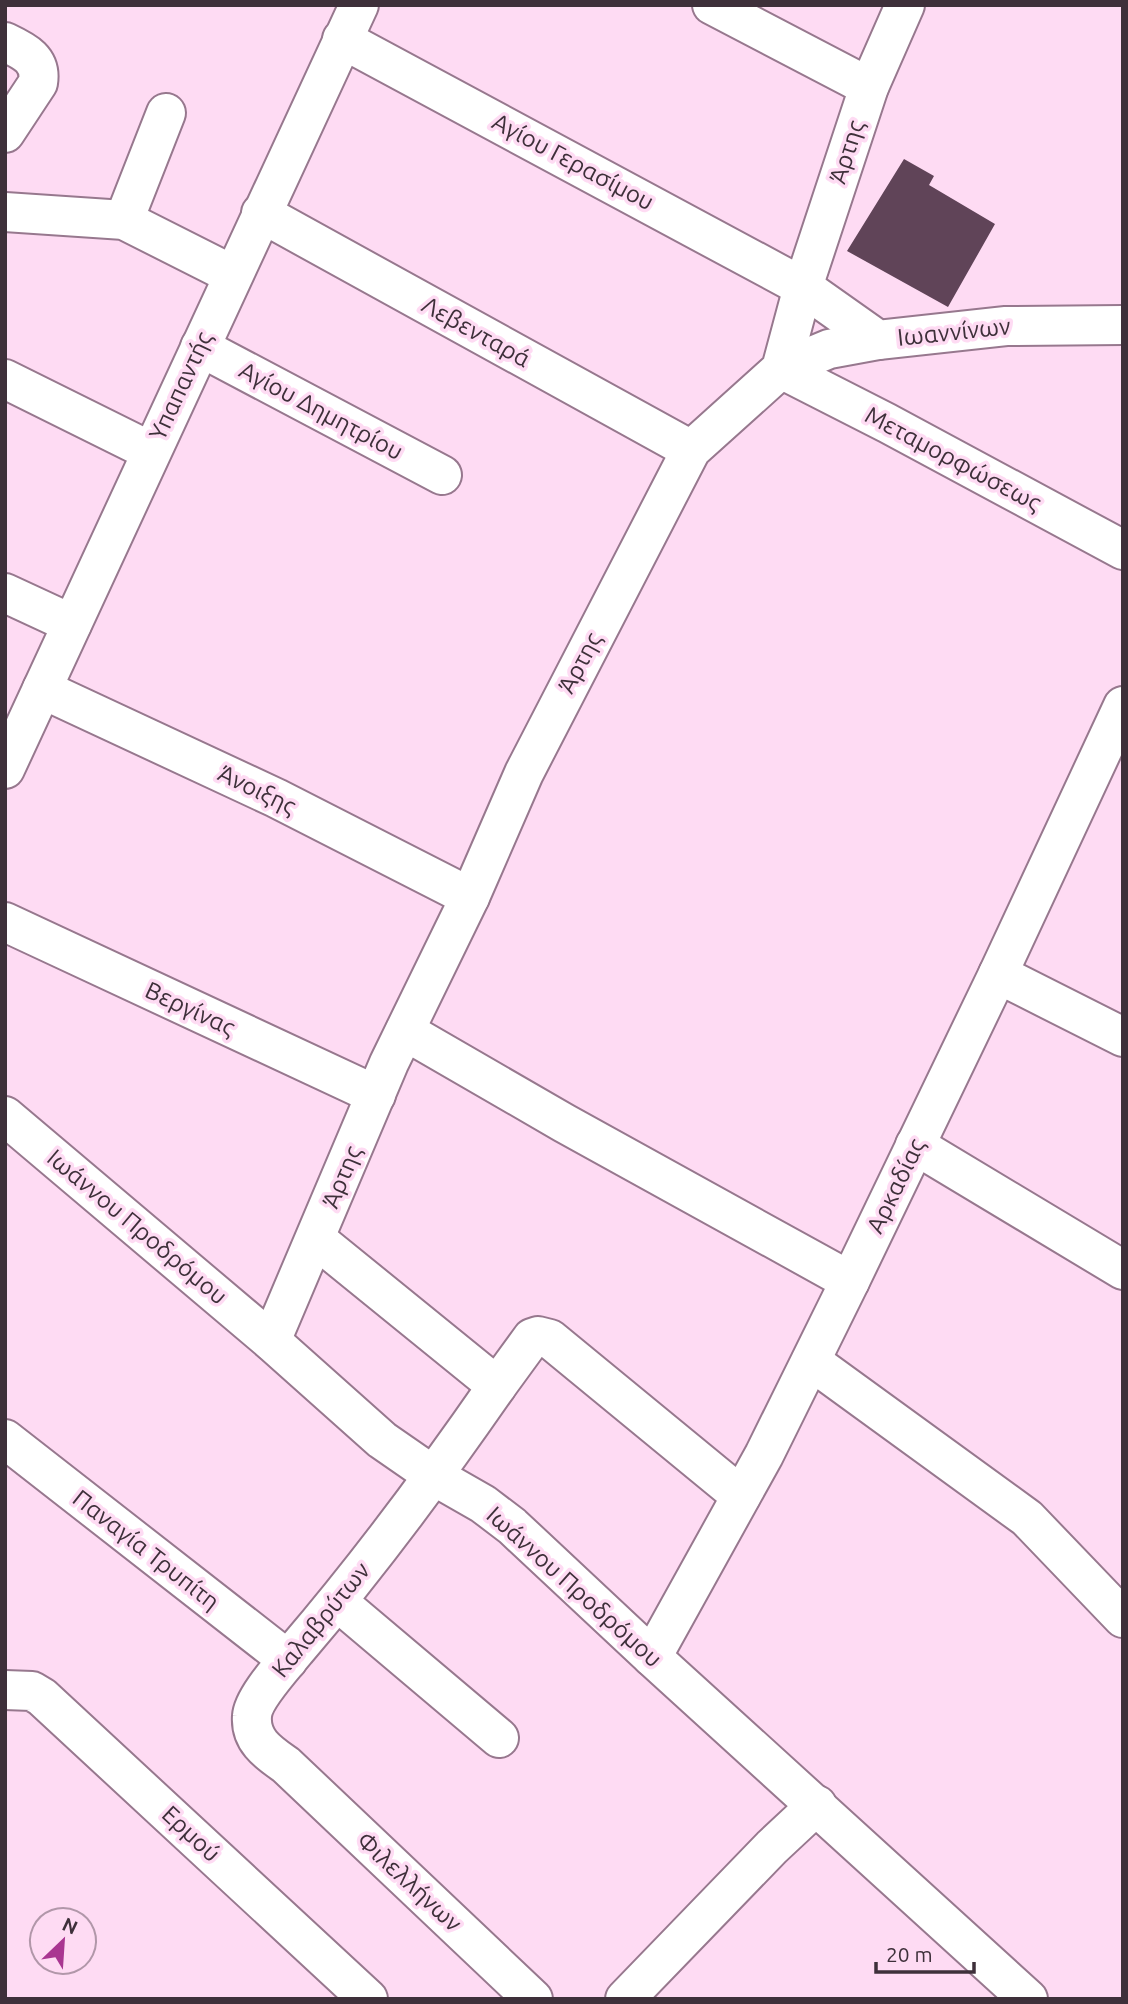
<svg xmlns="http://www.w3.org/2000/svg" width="1128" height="2004" viewBox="0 0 1128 2004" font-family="Ubuntu,sans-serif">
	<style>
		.building { fill: #604458 }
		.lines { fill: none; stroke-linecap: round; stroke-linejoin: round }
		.minor-casing { stroke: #97788e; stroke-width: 42 }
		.minor { stroke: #fff; stroke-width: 38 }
		.labels { text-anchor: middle; stroke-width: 7; stroke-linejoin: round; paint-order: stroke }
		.street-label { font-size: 24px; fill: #3e303a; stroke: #fedbf3 }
	</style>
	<rect width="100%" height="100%" fill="#fedbf3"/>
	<path class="building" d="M904,159L934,176L929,185L995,224L948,307L847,251Z"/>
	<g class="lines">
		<g class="minor-casing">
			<g id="minor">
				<path d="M712,5L869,87"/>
				<path d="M342,39L803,287L878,340L1006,326L1123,325"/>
				<path d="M5,42C24,51 42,59 38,83L5,133"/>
				<path d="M5,212L124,220L233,275"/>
				<path d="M261,213L691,450"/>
				<path d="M124,220L166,113"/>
				<path d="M200,347L442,475"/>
				<path d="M781,369L887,423L1123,550"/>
				<path d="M781,369L829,349L878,340"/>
				<path d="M5,379L150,451"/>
				<path d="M5,593L72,624"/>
				<path d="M42,689L276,798L470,897"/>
				<path d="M5,769L359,5"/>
				<path d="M5,922L376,1095"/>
				<path d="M998,974L1123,1037"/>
				<path d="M405,1031L564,1123L850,1281"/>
				<path d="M5,1116L271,1341L382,1440L434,1476L483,1504L512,1526L652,1657L1028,1999"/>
				<path d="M915,1145L1123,1270"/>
				<path d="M316,1239L497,1386L532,1338L538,1336L550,1339L741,1496"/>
				<path d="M271,1341L389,1063L470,897L524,773L691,450L781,369L803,287L869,87L905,5"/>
				<path d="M811,1361L1027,1518L1123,1618"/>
				<path d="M497,1386C434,1477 368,1566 296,1650C284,1665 253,1698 252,1716C250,1741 269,1753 286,1765L533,1999"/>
				<path d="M5,1439L288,1660"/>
				<path d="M338,1602L499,1738"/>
				<path d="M652,1657L764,1455L850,1281L998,974L1123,706"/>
				<path d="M5,1690L32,1691L42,1697L368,1999"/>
				<path d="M625,1999L772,1847L817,1805"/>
			</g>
		</g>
		<use href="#minor" class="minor"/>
	</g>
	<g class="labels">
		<g class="street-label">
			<text transform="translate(847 152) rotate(-72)" y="8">Άρτης</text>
			<text transform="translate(573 162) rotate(28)" y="8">Αγίου Γερασίμου</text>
			<text transform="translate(476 332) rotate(29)" y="8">Λεβενταρά</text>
			<text transform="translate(954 332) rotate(-6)" y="8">Ιωαννίνων</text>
			<text transform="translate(181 386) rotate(-65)" y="8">Υπαπαντής</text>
			<text transform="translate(321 411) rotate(28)" y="8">Αγίου Δημητρίου</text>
			<text transform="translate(953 459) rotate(28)" y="8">Μεταμορφώσεως</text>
			<text transform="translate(580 663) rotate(-62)" y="8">Άρτης</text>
			<text transform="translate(257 790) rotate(26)" y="8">Άνοιξης</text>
			<text transform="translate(190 1009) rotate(25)" y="8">Βεργίνας</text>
			<text transform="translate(342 1177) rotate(-67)" y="8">Άρτης</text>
			<text transform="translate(896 1186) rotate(-64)" y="8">Αρκαδίας</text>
			<text transform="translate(137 1227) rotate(40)" y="8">Ιωάννου Προδρόμου</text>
			<text transform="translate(146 1550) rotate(38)" y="8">Παναγία Τρυπίτη</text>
			<text transform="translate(574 1587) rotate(42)" y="8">Ιωάννου Προδρόμου</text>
			<text transform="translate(321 1620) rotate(-51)" y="8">Καλαβρύτων</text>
			<text transform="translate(191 1834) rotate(43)" y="8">Ερμού</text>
			<text transform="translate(409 1882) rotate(43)" y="8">Φιλελλήνων</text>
		</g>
	</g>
	<rect width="1128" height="2004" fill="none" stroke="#3e303a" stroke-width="14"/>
	<g transform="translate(63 1941) rotate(25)"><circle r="33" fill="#fedbf3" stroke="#b197a9" stroke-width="2"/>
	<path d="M0-5L12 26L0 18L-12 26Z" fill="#a93691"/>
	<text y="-10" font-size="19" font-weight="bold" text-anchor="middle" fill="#3e303a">N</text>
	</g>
	<path d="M876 1962v10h98v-10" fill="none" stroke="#3e303a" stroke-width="3.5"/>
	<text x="886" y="1962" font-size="21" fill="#3e303a" stroke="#fedbf3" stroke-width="5" paint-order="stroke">20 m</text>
</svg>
